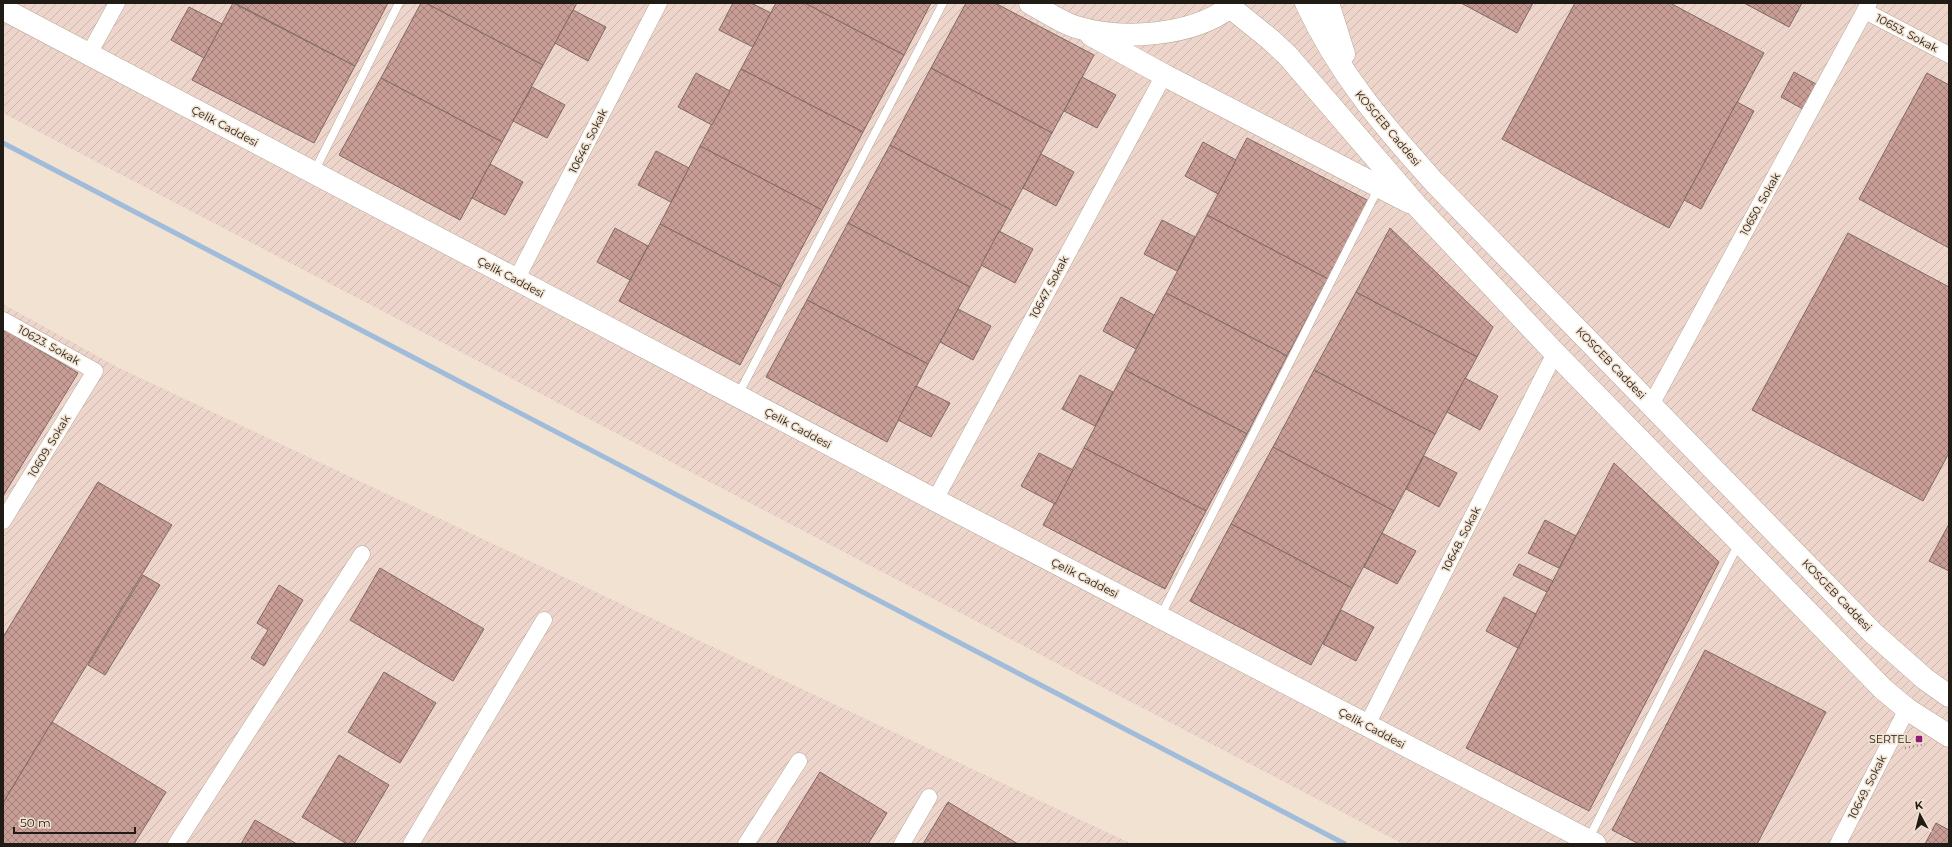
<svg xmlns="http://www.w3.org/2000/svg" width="1952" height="847" viewBox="0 0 1952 847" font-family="Montserrat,sans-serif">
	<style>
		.industrial { fill: url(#industrial-furrows) }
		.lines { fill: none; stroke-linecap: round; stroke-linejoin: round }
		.stream { stroke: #a0bcda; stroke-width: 5 }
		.building { fill: url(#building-cross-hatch); stroke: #806a66 }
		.lane-casing { stroke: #b8a898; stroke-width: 9 }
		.street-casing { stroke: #b8a898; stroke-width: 17 }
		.secondary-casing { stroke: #b8a898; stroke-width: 23 }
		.path { stroke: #958a7e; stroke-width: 2.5; stroke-dasharray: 1 3; stroke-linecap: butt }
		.lane { stroke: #fff; stroke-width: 8 }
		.street { stroke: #fff; stroke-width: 16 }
		.secondary { stroke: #fff; stroke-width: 22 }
		.poi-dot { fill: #931b78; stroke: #f2e2d1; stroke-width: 1.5 }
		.labels { text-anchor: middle; stroke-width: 3; stroke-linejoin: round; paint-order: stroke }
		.street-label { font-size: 11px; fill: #211b15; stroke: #f2e2d1 }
		.poi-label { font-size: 11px; fill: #211b15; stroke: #f2e2d1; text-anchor: end }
	</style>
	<defs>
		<pattern id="industrial-furrows" width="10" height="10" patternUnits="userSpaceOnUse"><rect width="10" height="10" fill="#edd5cc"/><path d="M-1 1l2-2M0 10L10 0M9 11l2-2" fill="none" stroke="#cbb6ae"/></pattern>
		<pattern id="building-cross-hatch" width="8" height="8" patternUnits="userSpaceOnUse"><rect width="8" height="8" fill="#c89d95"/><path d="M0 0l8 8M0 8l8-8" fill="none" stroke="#a27f78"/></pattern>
	</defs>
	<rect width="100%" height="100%" fill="#f2e2d1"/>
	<g class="industrial">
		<path d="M3,3H1949V844H1403L3,113Z"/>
		<path d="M3,304L119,368L1132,844H3Z"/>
	</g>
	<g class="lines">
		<path class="stream" d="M3,143L1345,844"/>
	</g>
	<g class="building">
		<path d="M233,3L355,66L314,143L192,80Z"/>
		<path d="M235,3H388L355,66Z"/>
		<path d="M421,3H426L543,65L502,142L381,78Z"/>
		<path d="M426,3H577L543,65Z"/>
		<path d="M733,3H751L771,13L753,47L719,30Z"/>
		<path d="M776,3H805L904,55L863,132L741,69Z"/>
		<path d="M805,3H931L904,55Z"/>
		<path d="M966,3H995L1094,55L1052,133L931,68Z"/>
		<path d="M1461,3H1533L1517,33Z"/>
		<path d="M1575,3H1670L1764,53L1669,228L1502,139Z"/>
		<path d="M1744,3H1802L1789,27Z"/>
		<path d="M189,7L222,24L204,58L171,40Z"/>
		<path d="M573,10L606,27L588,61L555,43Z"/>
		<path d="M931,68L1052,133L1011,210L890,145Z"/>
		<path d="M741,69L863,132L822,210L700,146Z"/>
		<path d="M1794,72L1816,84L1803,109L1781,97Z"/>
		<path d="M696,73L730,91L712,125L678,107Z"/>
		<path d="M1927,73L1949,85V248L1859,199Z"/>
		<path d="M1082,77L1116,95L1097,128L1064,111Z"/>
		<path d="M381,78L502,142L460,220L339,155Z"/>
		<path d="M532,87L565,105L547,138L513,121Z"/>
		<path d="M1737,102L1754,111L1701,209L1684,200Z"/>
		<path d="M1247,138L1369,201L1328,279L1207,215Z"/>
		<path d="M1203,142L1236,160L1218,194L1185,176Z"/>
		<path d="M890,145L1011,210L970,287L848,223Z"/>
		<path d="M700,146L822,210L781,287L660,224Z"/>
		<path d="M656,151L689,168L671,202L638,185Z"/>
		<path d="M1041,154L1074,172L1056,206L1023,188Z"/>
		<path d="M490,164L523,182L505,215L472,198Z"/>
		<path d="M1207,215L1328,279L1287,356L1166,293Z"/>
		<path d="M1162,220L1195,237L1177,271L1144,254Z"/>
		<path d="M848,223L970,287L928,364L807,300Z"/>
		<path d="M660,224L781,287L740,365L619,301Z"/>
		<path d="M615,228L648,246L630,280L597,262Z"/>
		<path d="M1390,228L1493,327L1477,357L1356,292Z"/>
		<path d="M999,231L1033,249L1015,283L981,265Z"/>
		<path d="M1848,233L1949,287V453L1923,501L1752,410Z"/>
		<path d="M1356,292L1477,357L1435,434L1314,370Z"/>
		<path d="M1166,293L1287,356L1247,434L1125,370Z"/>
		<path d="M1121,297L1154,315L1136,349L1103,331Z"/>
		<path d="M807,300L928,364L887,442L766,377Z"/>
		<path d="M958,309L991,326L973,360L940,342Z"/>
		<path d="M3,328L78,373L3,496Z"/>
		<path d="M1125,370L1247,434L1206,511L1084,448Z"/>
		<path d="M1314,370L1435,434L1394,511L1273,447Z"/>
		<path d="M1080,375L1113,392L1095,426L1062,409Z"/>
		<path d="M1465,378L1498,396L1480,430L1447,412Z"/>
		<path d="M916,386L950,403L931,437L898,420Z"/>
		<path d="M1273,447L1394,511L1352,588L1231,524Z"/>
		<path d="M1084,448L1206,511L1165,589L1043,525Z"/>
		<path d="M1039,453L1073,470L1055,504L1021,486Z"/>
		<path d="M1424,456L1457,473L1439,507L1406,489Z"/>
		<path d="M1614,463L1719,562L1589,811L1466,748Z"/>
		<path d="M98,482L172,525L3,803V637Z"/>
		<path d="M1545,520L1576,536L1559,568L1528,553Z"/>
		<path d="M1231,524L1352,588L1311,665L1190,601Z"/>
		<path d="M1949,524V571L1929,561Z"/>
		<path d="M1382,533L1416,551L1397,584L1364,567Z"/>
		<path d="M1519,564L1553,581L1547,592L1513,575Z"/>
		<path d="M380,568L484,629L453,681L350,620Z"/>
		<path d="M143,575L160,585L105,675L88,665Z"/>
		<path d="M279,585L303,600L264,666L251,658L268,630L257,623Z"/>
		<path d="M1504,597L1536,614L1518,648L1486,631Z"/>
		<path d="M1341,610L1374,627L1356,661L1323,644Z"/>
		<path d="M1705,650L1826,712L1757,844H1639L1612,830Z"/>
		<path d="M384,672L436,703L400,763L348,732Z"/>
		<path d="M52,722L166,792L134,844H3V803Z"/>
		<path d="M339,755L389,785L354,844H347L302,817Z"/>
		<path d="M820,772L887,813L868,844H776Z"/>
		<path d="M948,802L1018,844H923Z"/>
		<path d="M255,820L297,844H241Z"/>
		<path d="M1936,823L1949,830V844H1925Z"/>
	</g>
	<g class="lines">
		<g class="lane-casing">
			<g id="lane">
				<path d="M314,172L399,3"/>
				<path d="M738,395L943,3"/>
				<path d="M1160,617L1379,187"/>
				<path d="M1588,840L1739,543"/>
			</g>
		</g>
		<g class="street-casing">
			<g id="street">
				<path d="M1865,11L1949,55"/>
				<path d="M89,54L117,3"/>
				<path d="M516,280L659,3"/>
				<path d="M3,320L95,371L3,521"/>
				<path d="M1651,405L1869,3"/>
				<path d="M935,500L1164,75"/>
				<path d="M1367,725L1555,353"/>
				<path d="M176,844L362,554"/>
				<path d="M411,844L544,620"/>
				<path d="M746,844L799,761"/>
				<path d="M902,844L929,797"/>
				<path d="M1838,844L1907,709"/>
			</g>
		</g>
		<g class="secondary-casing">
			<g id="secondary">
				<path d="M1030,3C1045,11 1060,22 1076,27C1122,41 1192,36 1230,7L1271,40L1288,56L1417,206L1555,353L1883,689L1907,709L1949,736"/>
				<path d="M1306,3C1339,74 1382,124 1434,182L1873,633L1925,679L1949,696"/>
				<path d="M1328,3L1344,54"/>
				<path d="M3,9L935,500L1595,844"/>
				<path d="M1091,35L1164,75L1409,202"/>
			</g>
		</g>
		<path class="path" d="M1905,748L1925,744"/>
		<use href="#lane" class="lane"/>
		<use href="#street" class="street"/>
		<use href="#secondary" class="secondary"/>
	</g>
	<rect class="poi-dot" x="1915" y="735" width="8" height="8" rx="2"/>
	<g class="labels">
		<g class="street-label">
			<text transform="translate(1907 33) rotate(28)" y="4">10653. Sokak</text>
			<text transform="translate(225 126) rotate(28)" y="4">Çelik Caddesi</text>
			<text transform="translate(1388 128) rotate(50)" y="4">KOSGEB Caddesi</text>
			<text transform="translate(588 141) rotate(-63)" y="4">10646. Sokak</text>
			<text transform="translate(1760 204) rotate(-61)" y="4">10650. Sokak</text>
			<text transform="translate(511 277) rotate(28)" y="4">Çelik Caddesi</text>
			<text transform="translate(1049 287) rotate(-62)" y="4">10647. Sokak</text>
			<text transform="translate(49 345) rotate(29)" y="4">10623. Sokak</text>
			<text transform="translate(1611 363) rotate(46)" y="4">KOSGEB Caddesi</text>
			<text transform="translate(798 428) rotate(28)" y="4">Çelik Caddesi</text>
			<text transform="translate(49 446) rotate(-59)" y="4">10609. Sokak</text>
			<text transform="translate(1461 539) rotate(-63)" y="4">10648. Sokak</text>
			<text transform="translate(1085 578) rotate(27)" y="4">Çelik Caddesi</text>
			<text transform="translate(1837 595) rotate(46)" y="4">KOSGEB Caddesi</text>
			<text transform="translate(1372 728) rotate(28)" y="4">Çelik Caddesi</text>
			<text transform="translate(1867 787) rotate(-63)" y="4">10649. Sokak</text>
		</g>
		<g class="poi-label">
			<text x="1911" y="743">SERTEL</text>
		</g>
	</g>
	<rect width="1952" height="847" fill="none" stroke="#211b15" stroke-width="8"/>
	<g transform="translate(1920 815) rotate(353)" stroke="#f2e2d1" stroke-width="3" paint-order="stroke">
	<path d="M0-3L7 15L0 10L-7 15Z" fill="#211b15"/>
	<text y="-6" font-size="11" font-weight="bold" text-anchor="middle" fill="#211b15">K</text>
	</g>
	<path d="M14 827v6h121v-6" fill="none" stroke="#211b15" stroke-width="2"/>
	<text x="20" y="827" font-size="12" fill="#211b15" stroke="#f2e2d1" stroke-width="3" paint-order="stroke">50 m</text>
</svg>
